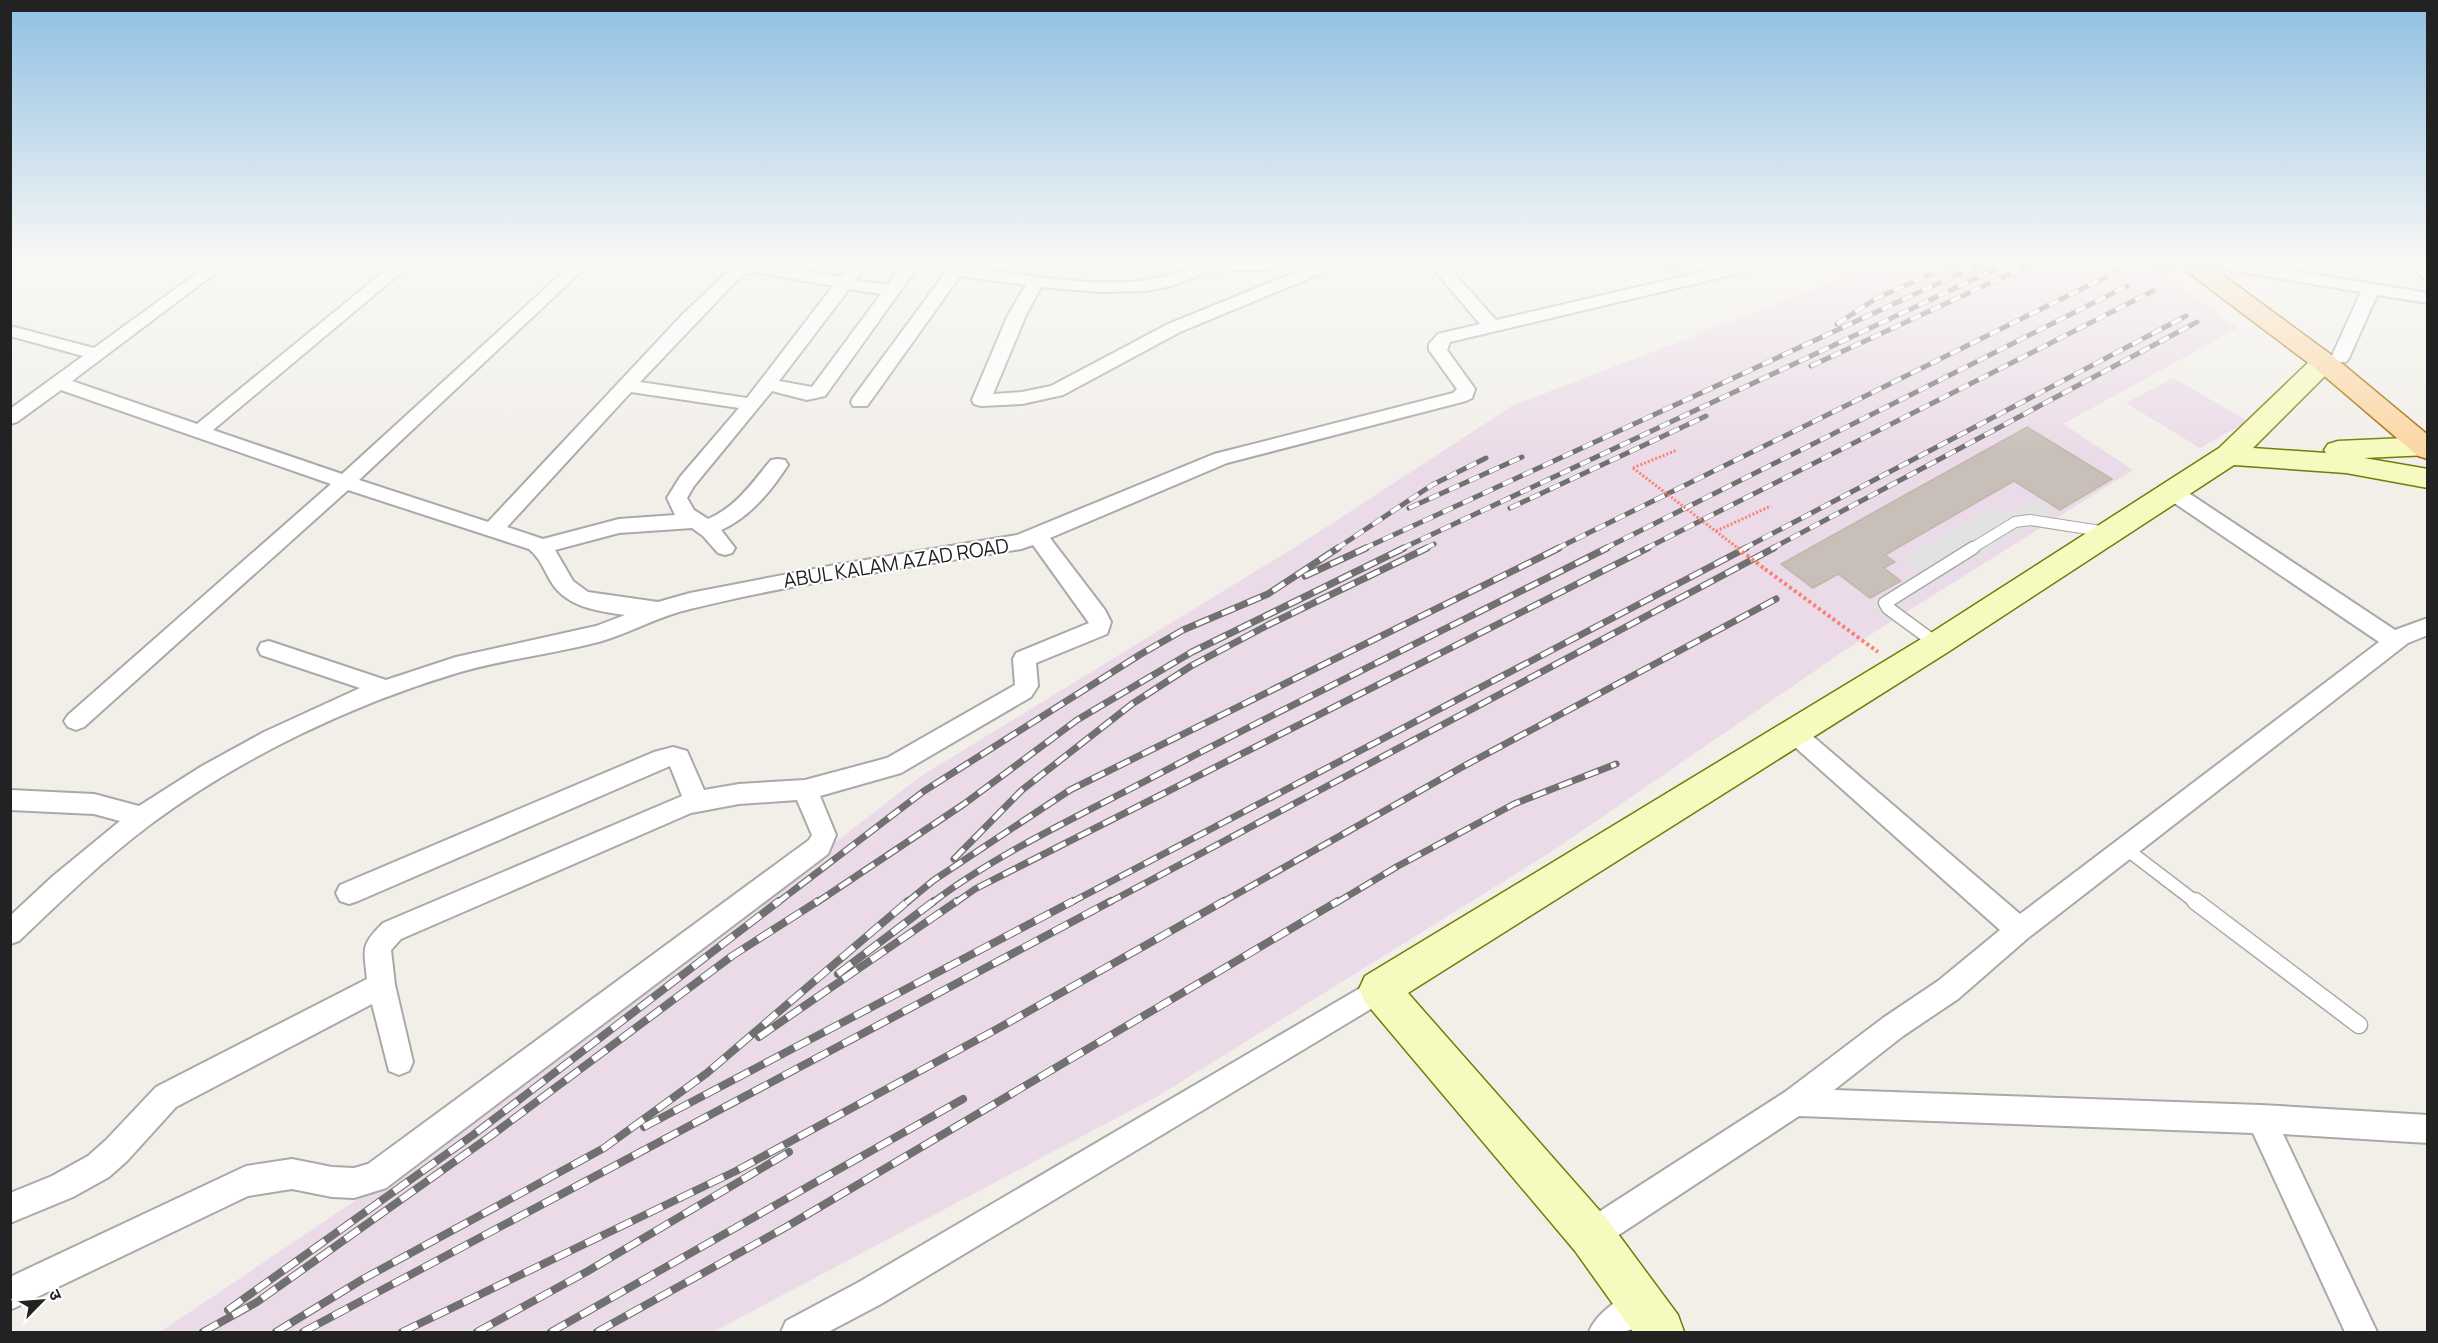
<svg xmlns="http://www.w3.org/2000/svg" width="2438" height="1343" viewBox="0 0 2438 1343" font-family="Manrope,'Noto Sans Devanagari',sans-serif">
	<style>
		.industrial { fill: #ebdbe8 }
		.parking { fill: #e2e2e2 }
		.building { fill: #c7bfb8; stroke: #c4b6ab; stroke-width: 1.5 }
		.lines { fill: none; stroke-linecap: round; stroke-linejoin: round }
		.lane-far2-casing { stroke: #a9a9a9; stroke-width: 12 }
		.lane-far1-casing { stroke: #a9a9a9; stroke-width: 15 }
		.lane-casing { stroke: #a9a9a9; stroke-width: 19 }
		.street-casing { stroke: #a9a9a9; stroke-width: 4 }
		.secondary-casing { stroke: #707d05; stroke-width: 3 }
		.primary-casing { stroke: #a06b00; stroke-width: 3 }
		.path-far1 { stroke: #fa8072; stroke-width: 3; stroke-dasharray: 2 2; stroke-linecap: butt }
		.path { stroke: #fa8072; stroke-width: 4; stroke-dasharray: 3 3; stroke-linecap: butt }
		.lane-far2 { stroke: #fff; stroke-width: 10 }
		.lane-far1 { stroke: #fff; stroke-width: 12 }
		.lane { stroke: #fff; stroke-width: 16 }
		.street { fill: #fff; fill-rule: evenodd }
		.secondary { fill: #f7fabf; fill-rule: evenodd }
		.primary { fill: #fcd6a4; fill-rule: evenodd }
		.rail-far2-casing { stroke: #707070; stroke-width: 5 }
		.rail-far1-casing { stroke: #707070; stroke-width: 7 }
		.rail-casing { stroke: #707070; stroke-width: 8 }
		.rail-far2 { stroke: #fff; stroke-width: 4; stroke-dasharray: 11; stroke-linecap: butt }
		.rail-far1 { stroke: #fff; stroke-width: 4.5; stroke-dasharray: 14; stroke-linecap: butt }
		.rail { stroke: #fff; stroke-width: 6; stroke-dasharray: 17; stroke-linecap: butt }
		.path-bridge-far1 { stroke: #fa8072; stroke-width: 3; stroke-dasharray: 2 2; stroke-linecap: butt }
		.path-bridge { stroke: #fa8072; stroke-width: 4; stroke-dasharray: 3 3; stroke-linecap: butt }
		.labels { text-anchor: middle; stroke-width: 4.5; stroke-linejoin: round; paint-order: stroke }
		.street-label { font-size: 20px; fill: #222; stroke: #fff }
	</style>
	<rect width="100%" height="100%" fill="#f2efe9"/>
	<g class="industrial">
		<path d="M1877,265H2147L2238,328L2063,424L2133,470L1841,653L1554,850L1160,1095L713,1332H160L489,1111L921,776L1302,543L1512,406Z"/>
		<path d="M2173,378L2248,421L2200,448L2126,403Z"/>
	</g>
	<path class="parking" d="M2034,499L2053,511L1883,615L1871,606L1926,573L1905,558L1990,507L2004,516Z"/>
	<g class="building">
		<path d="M1664,265H1697L1670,271Z"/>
		<path d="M2151,265H2172L2178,268L2163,272Z"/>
		<path d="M2027,427L2112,479L2060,510L2014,481L1885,555L1895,562L1884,568L1901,581L1870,598L1838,574L1813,588L1781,564Z"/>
	</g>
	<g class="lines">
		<g class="lane-far2-casing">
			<path id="lane-far2" d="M1971,549L2015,522L2030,520L2107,532"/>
		</g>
		<g class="lane-far1-casing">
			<g id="lane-far1">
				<path d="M1937,644L1888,608L1885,603L1973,548"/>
				<path d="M2125,848L2197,903"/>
			</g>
		</g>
		<g class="lane-casing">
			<path id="lane" d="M2195,901L2359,1025"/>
		</g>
		<g class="street-casing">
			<g id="street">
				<path d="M208,265H226L72,381L197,424L392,265H410L213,430L342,474L571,265H588L359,480L488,522L682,315L734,266L771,265L840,277L850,265H866L855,280L887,285L903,265H919L825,396L807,400L772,391L694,486L687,498L694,510L708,519C736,507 752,483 771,460L778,459L785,460L788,465C772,490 749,518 721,530L735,548L732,553L725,555L718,553L703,536L692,528L619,533L555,550L573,581L588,592L658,602L690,593L835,565L1017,535L1214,454L1453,393L1457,389L1429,350V344L1438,334L1480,324L1430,265H1447L1496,320L1732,265H1759L1757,269L1450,342L1447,350L1475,389L1472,398L1466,401L1227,463L1050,538L1105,610L1111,622L1107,634L1036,663L1038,686L1031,697L901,773L820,796L836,835L828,854L386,1188L354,1198L332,1197L292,1189L248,1196L10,1310V1277L246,1166L292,1159L332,1167L354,1168L368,1164L809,840L812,835L797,800L739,804L691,813L401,939L391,950L395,985L413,1062L409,1071L399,1075L389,1071L372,1004L176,1107L127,1161L109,1177L73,1197L10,1223V1193L52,1176L88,1156L106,1140L156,1087L367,979C364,948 360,946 383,923L682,796L670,766L358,901L349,904L340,901L336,893L340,885L654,752L673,747L687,751L704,790L739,784L805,780L887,758L1015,685L1013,659L1016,653L1089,623L1033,545L1021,549C911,567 799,582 690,609C659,616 632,632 602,641C554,654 504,659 457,673C350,705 240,758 151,824C104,859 61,901 19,941L10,944V916L53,876L120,821L94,814L10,810V790L94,794L139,806L202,766L264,732L360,688L261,655L258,649L261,643L269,641L386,680L456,657L596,626L625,615C597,611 565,607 550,580C543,568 540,558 529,549L348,490L84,727L76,730L68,727L64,721L68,715L331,484L61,390L17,422L10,424V409L83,356L10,336V326L94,348ZM757,272L833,286L747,398L640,382L737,280L745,274ZM849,289L881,294L812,387L779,381ZM631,392L739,408L680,477L667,498L675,515L619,519L543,539L507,527Z"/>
				<path d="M951,265H967L966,267C1031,275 1132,298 1192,266L1191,265H1276L1268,270L1208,271L1172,286L1145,291L1101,292L1041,287L1026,315L993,394L1022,392L1051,386L1168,324L1313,265H1334L1332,269L1180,332L1063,395L1022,404L981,406L974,404L972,400L1008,315L1026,285L960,276L867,406H853L851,402L853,398Z"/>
				<path d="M2221,265H2257L2428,293V303L2377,295L2349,358L2346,362H2334L2331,358L2361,292L2229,270Z"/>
				<path d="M2414,265H2428V279L2422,278Z"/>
				<path d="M2171,484L2178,486L2395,630L2428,618V635L2408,643L2028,938L1958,999L1903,1036L1834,1090L2261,1105L2428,1115V1143L2283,1134L2377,1332H2345L2253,1133L1799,1116L1602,1246L1591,1250L1580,1246L1576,1235L1580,1224L1785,1092L1883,1018L1938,981L2000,930L1786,739L1782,733L1786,727L1794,724L1802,727L2020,914L2379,642L2164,496L2161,491L2164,486Z"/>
				<path d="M1379,977L1389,980L1393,989L1389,998L881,1304L828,1332H781L786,1321L859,1282Z"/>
				<path d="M1642,1287L1653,1292L1658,1303C1644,1336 1620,1332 1589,1332C1596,1313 1623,1295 1642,1287Z"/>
			</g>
		</g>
		<g class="secondary-casing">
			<path id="secondary" d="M2324,354L2333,356L2337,362L2333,368L2253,448L2326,453L2324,450L2328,444L2338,441L2428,437V455L2364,458L2428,469V488L2346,473L2234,465L1948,652L1408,993L1607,1219L1678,1315L1684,1332H1633L1575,1251L1365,1002L1359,989L1365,976L1926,636L2219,448L2315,356Z"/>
		</g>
		<g class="primary-casing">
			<path id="primary" d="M2182,265H2209L2333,356L2428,435V459L2418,456L2315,368L2185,270Z"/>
		</g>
		<g class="path-far1">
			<path d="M1633,468L1677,450"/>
			<path d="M1716,531L1771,506"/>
		</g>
		<path class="path" d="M1765,569L1878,652"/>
		<use href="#lane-far2" class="lane-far2"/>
		<use href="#lane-far1" class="lane-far1"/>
		<use href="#lane" class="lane"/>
		<use href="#street" class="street"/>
		<use href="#secondary" class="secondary"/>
		<use href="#primary" class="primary"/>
		<g class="rail-far2-casing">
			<g id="rail-far2">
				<path d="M1837,324L1877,298L1951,265"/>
				<path d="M1811,366L2029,265"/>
				<path d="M1409,508L1522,457"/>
				<path d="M1510,508L1706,416"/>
				<path d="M1336,549L1432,485L1486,458"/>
				<path d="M1363,549L1978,265"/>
				<path d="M1401,549L2004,265"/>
				<path d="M1424,549L1434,544"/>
				<path d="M1556,549L2118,271"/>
				<path d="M1604,549L2127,286"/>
				<path d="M1645,549L2153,291"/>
				<path d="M1743,549L2186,316"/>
				<path d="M1771,549L2197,322"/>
			</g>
		</g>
		<g class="rail-far1-casing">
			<g id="rail-far1">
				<path d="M1305,576L1366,548"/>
				<path d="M954,859L1022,790L1132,704L1191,666L1268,625L1427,548"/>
				<path d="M777,903L924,791L1141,654L1183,630L1268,594L1338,548"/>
				<path d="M816,903L964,804L1077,720L1192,652L1404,548"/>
				<path d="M906,903L934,880L1070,790L1559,548"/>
				<path d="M932,903C996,854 1081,815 1153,777C1303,698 1456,624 1607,548"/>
				<path d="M955,903L975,889L1648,548"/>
				<path d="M1070,903L1746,548"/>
				<path d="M1108,903L1774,548"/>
				<path d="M1221,903L1464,766L1776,599"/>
				<path d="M1336,903L1398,866L1514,804L1616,764"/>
			</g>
		</g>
		<g class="rail-casing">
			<g id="rail">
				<path d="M838,974L934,901"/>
				<path d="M759,1037L957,901"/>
				<path d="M644,1127L1073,901"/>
				<path d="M228,1310L473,1135L779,901"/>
				<path d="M203,1332L257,1302L492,1135L732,956L818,901"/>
				<path d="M276,1332L363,1279L604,1148L707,1073L908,901"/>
				<path d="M303,1332L1111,901"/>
				<path d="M402,1332L736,1171L997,1029L1224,901"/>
				<path d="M477,1332L588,1271L789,1152"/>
				<path d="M551,1332L963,1099"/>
				<path d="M597,1332L786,1227L1338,901"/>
			</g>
		</g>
		<use href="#rail-far2" class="rail-far2"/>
		<use href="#rail-far1" class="rail-far1"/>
		<use href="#rail" class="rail"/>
		<path class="path-bridge-far1" d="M1633,468L1739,549"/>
		<path class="path-bridge" d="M1737,548L1765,569"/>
	</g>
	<linearGradient id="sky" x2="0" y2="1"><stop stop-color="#8fc0e4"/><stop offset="0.58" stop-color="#f9f8f5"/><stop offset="1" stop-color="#f9f8f5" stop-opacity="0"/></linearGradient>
	<rect width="2438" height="453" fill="url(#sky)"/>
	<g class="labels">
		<g class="street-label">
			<text transform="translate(896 563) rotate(-9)" y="7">ABUL KALAM AZAD ROAD</text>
		</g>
	</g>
	<rect width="2438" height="1343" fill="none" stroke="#222222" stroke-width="24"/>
	<g transform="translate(42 1301) rotate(65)" stroke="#ffffff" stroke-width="4.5" paint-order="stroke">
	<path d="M0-4.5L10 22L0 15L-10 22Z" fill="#222222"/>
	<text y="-9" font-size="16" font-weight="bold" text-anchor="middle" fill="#222222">उ</text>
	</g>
</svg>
